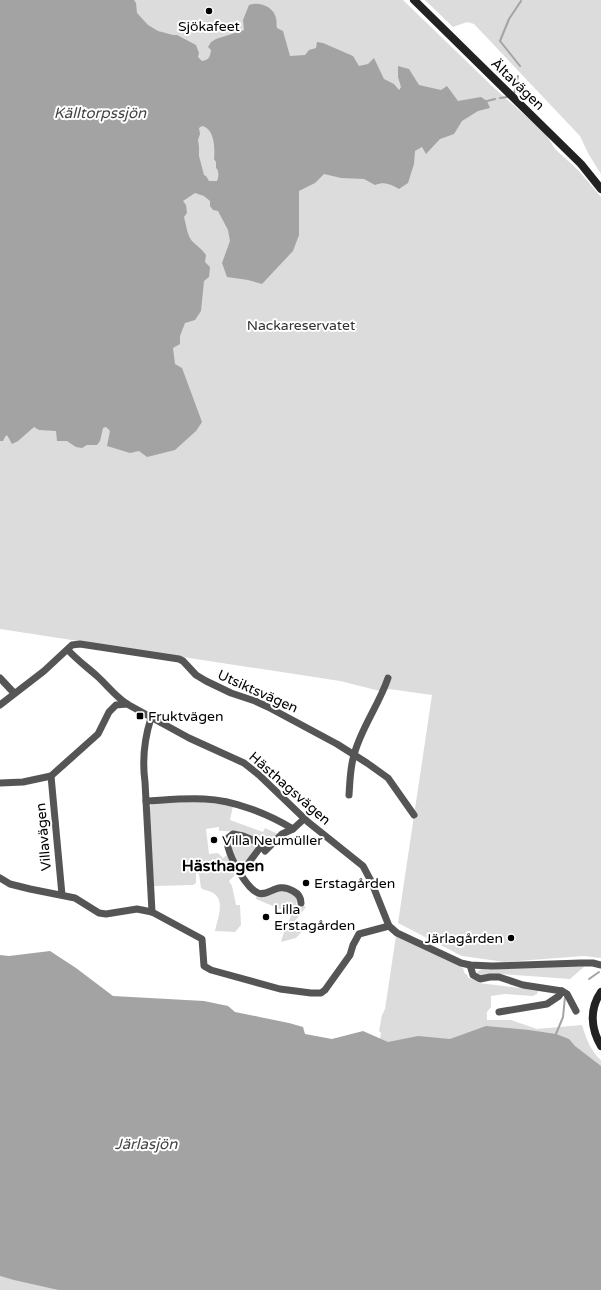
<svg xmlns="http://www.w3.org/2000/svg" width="601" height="1290" viewBox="0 0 601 1290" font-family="'Varela Round',sans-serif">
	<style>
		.green { fill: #dcdcdc }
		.water { fill: #a3a3a3; fill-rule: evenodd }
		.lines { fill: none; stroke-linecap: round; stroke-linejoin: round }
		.stream { stroke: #a3a3a3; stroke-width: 2 }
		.street { stroke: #555; stroke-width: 7 }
		.secondary { stroke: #222; stroke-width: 8 }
		.poi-dot { fill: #000; stroke: #fff; stroke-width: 1.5 }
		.labels { text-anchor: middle; stroke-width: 4; stroke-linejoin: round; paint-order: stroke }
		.poi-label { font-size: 14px; fill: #000; stroke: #fff; text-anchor: start }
		.street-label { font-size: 14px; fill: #000; stroke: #fff }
		.park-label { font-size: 14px; fill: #333; stroke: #fff }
		.water-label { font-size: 15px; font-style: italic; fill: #444; stroke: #fff }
		.quarter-label { font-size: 16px; font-weight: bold; fill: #000; stroke: #fff }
	</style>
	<rect width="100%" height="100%" fill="#fff"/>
	<g class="green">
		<path d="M0,0H403L493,87L546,134L555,149L578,170L601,197V958L584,956L505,962L462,956L398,923L432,695L389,689L384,692L340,681L0,629Z"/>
		<path d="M425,0H601V174L589,155L580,136L474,24L467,22L453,27Z"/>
		<path d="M199,802L214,803L233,806L230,820L263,832L265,828L276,833L278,835C265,846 249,836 235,832C230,831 225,831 219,831V827L206,829L209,854L218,853L223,858L227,855L237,873L229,881L232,886L236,905H240L241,925L235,932L215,931C217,920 226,900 213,893C209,890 205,891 201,888L199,874L196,873V883L193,885L154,886L149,810C150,806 151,804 155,803Z"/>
		<path d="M236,836L258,844L242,868L240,867L232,853L230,839Z"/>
		<path d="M277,889L295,894L297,901L296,904L299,906L300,904L306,907L295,921L305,928L296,938L281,942L286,925L279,923L280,921L287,924L292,914L256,899L257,895Z"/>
		<path d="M396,936L463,968L465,974H467L468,978L473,979L479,983L520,988L538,991L537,994L533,996L505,994L491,996V1007L487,1012V1020H511L537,1029L582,1025C586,1038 591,1052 601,1060V1285L380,1039L381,1033L379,1031L382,1015L385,1009Z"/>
		<path d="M585,966L570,979L500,974H486L482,977L477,974L478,971L482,969Z"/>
		<path d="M0,1276L4,1277L58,1290H0Z"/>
	</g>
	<g class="water">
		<path d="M0,0H134L136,3L137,13L148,25L158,31L173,35H177L196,45L199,53L198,57L202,61C209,60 210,57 211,50L208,47L211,42L216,39L244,30L243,20L249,5C259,1 274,7 276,18C277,21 276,25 277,28L283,31L290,56L305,55L309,50L316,48L317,42L323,43L353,56L359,66L368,64L374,58L384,79L394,84L399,90L401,87L398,77V66L409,69L419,85L441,90L447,86L458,101L481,97L487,101L490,108L478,111L462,121L454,134L440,139L426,154L422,147L415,151L414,164L408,183L399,189C391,184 384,181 375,185L364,179L341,178L324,174L315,183L299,191V235L293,251L262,284L248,280L227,277L222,263L230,241L228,230L218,211L213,210L210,206V201L204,196L195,193L183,201L186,205L187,213L184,217C186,224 187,235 192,241C197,246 202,249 206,255L205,262L210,267L209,277L204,281L201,311L195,320L185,323L180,336V344L173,348L175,364L182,368L202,422L196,431L175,450L147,457L139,451L130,453L107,446L110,431L106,427L103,428L100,441L97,445H87L82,448L76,447L67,441H57L56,431L39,430L34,427L18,441L12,444L7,435L5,437L3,441H0ZM202,126C215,129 215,149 214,159L216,162V168C219,170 219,177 217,181H209L206,176L204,175L199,156V147L198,140L200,134L199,128Z"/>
		<path d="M50,951L76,968L113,996L204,1001L228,1006L235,1012L289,1023L303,1027L305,1034L332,1039L363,1031L388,1042L418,1036L450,1039L486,1026L529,1030L556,1034L569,1039L575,1046L601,1066V1290H58L14,1280L0,1276V955L9,956Z"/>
	</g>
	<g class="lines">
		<g class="stream">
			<path d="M520,66L500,41L509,19L521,1"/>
			<path d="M514,94L518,76"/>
			<path d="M500,98L507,97"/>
			<path d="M487,101L495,99"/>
			<path d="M589,979L599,972"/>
			<path d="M556,1034L563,1017L565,997"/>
		</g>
		<g class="street">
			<path d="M68,650C77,660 87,667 97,676C107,685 115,696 127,704L189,738L244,763L259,775L308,822L363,866L371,881L389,926L397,933L461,963L470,965L492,966L581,963H593L601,965"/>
			<path d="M0,678L14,693"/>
			<path d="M0,705L44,671L72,645L80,644L179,659L183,661L196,675L206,681L231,693L255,701L268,707L337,744L367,763L388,778L414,815"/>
			<path d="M151,718C144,740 142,760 145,782L152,912"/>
			<path d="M51,776L62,895"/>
			<path d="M0,783L23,782L51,776L98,734L109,712L116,705L127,704"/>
			<path d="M349,795C350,781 350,768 354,755C361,728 379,705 388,678"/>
			<path d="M146,801C165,800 185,798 204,799C234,800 268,814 293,829L304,819"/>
			<path d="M293,829L282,834L265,851L260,843L243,836L233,834L228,838C228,841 227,844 228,847C231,859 246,888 258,893C269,897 277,881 293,891C297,893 301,897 301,903"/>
			<path d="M241,873L259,849L262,847"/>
			<path d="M0,878L10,884L30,889L75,898L99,913L106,914L137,909L152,912L202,939L204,966L211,970L280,989L311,993H321L325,990L350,955L353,945L359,934L389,926"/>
			<path d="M470,965L473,975L480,979L490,977H499L523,985L562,991L567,994L576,1011"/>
			<path d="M499,1012L547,1004L559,996L562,991"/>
		</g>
		<g class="secondary">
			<path d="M414,0L581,164L601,189"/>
			<path d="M601,992C589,1009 591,1029 601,1046"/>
		</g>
	</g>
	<g class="poi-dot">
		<circle cx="209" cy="11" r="4"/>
		<rect x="136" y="712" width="8" height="8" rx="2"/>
		<circle cx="214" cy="840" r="4"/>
		<circle cx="306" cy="883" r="4"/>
		<circle cx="266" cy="917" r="4"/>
		<circle cx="511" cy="938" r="4"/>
	</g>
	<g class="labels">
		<g class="poi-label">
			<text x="209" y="31" text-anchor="middle">Sjökafeet</text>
			<text x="148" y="721">Fruktvägen</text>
			<text x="222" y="845">Villa Neumüller</text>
			<text x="314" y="888">Erstagården</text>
			<text x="274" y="914">Lilla<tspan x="274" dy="16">Erstagården</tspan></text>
			<text x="503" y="943" text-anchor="end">Järlagården</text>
		</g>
		<g class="street-label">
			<text transform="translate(518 84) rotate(44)" y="5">Ältavägen</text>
			<text transform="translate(258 691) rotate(24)" y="5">Utsiktsvägen</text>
			<text transform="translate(290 788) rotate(41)" y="5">Hästhagsvägen</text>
			<text transform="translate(43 837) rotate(-95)" y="5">Villavägen</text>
		</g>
		<g class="park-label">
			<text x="301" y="330">Nackareservatet</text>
		</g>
		<g class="water-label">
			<text x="100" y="118">Källtorpssjön</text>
			<text x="146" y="1149">Järlasjön</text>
		</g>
		<g class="quarter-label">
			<text x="223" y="871">Hästhagen</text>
		</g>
	</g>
</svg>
